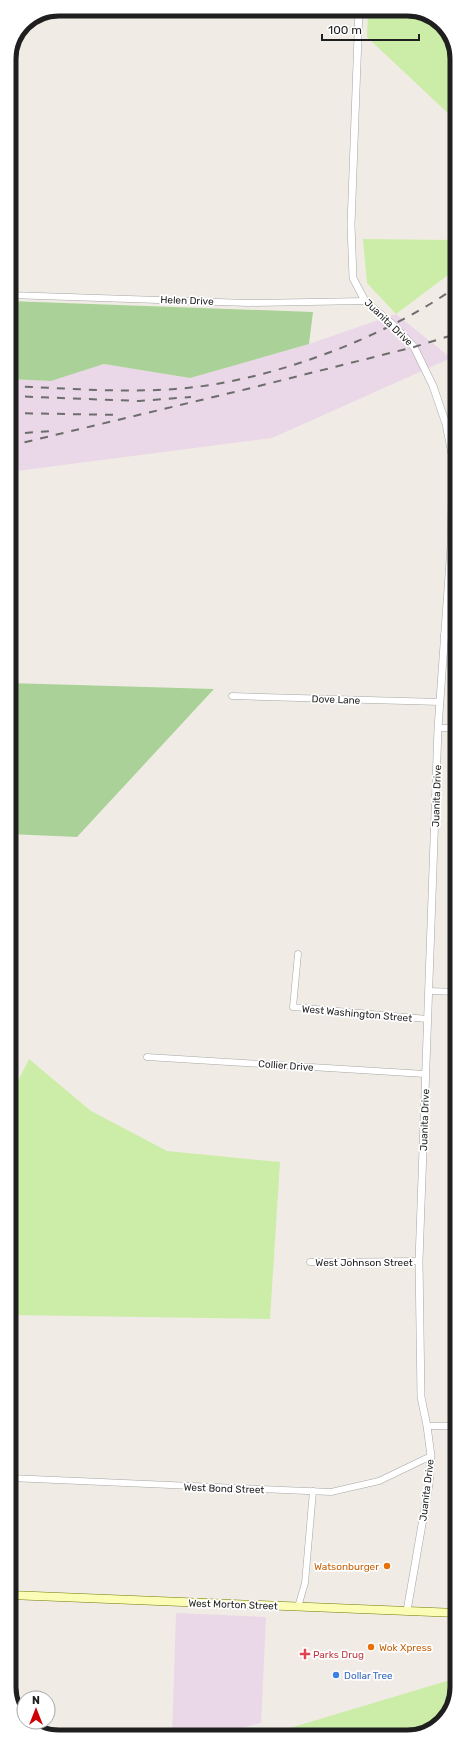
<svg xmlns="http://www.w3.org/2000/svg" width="466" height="1746" viewBox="0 0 466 1746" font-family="Rubik,sans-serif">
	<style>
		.industrial { fill: #ead7e7 }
		.grass { fill: #cceda8 }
		.forest { fill: #aad298 }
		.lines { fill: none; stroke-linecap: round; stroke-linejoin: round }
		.minor-casing { stroke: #a6a6a6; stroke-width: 7 }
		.tertiary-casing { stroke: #a6a6a6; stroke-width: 8 }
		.secondary-casing { stroke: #727c00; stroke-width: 9 }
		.minor { stroke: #fff; stroke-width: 6 }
		.tertiary { stroke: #fff; stroke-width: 7 }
		.secondary { stroke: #fbfdb7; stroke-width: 8 }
		.rail { stroke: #6d6d6d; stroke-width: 2; stroke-dasharray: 8 8; stroke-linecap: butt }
		.food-dot { fill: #e8710a; stroke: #fff; stroke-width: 1.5 }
		.health-dot { fill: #e0444e; stroke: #fff; stroke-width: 1.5 }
		.shop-dot { fill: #3f7fe0; stroke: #fff; stroke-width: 1.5 }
		.labels { text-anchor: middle; stroke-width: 3.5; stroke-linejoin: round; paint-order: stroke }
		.street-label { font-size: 10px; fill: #1f1f1f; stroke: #fff }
		.food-label { font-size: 10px; fill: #c56008; stroke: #fff; text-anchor: end }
		.health-label { font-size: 10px; fill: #be3a42; stroke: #fff; text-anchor: start }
		.shop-label { font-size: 10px; fill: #366cbe; stroke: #fff; text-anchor: start }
		.rim { fill: none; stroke: #1f1f1f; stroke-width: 5 }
	</style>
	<rect width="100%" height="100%" fill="#f0ece5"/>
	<g class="industrial">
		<path d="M396,314L451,358L272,438L9,472V379L51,381L104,364L190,378L309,344Z"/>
		<path d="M176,1613L266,1617L261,1723L212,1736L172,1737Z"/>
	</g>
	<g class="grass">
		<path d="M368,9H413L440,22L456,49V215L453,118L367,37Z"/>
		<path d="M363,239L456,240V269L396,314L367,283Z"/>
		<path d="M29,1059L91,1111L167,1151L280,1162L270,1319L10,1315V1097Z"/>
		<path d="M457,1678V1687L445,1720L417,1736H263Z"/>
	</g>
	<g class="forest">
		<path d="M9,301L313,312L309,344L190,378L104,364L51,381L9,379Z"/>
		<path d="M9,683L214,689L77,837L9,834Z"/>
	</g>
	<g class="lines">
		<g class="minor-casing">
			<g id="minor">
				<path d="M9,295L248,303L365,301"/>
				<path d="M444,635H456"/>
				<path d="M232,696L440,702"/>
				<path d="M438,728H456"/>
				<path d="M298,954L293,1007L427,1019"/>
				<path d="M429,991L457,992"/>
				<path d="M147,1057L425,1074"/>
				<path d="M310,1262L419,1261"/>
				<path d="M427,1426H457"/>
				<path d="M10,1478L331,1492L379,1481L431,1456"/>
				<path d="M298,1607L305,1583L313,1491"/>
			</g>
		</g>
		<g class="tertiary-casing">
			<path id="tertiary" d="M359,9L351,225L353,278L365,301L392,324L414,347L433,386L446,424L453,459L451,547L438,728L419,1261L421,1397L427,1426L431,1456L429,1484L407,1611"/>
		</g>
		<g class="secondary-casing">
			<path id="secondary" d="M10,1595L457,1613"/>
		</g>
		<use href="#minor" class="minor"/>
		<use href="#tertiary" class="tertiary"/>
		<use href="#secondary" class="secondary"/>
		<g class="rail">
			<path d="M9,386C64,388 120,393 175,389C265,383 383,339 456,287"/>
			<path d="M9,396L139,401L191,397"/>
			<path d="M9,413L120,415"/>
			<path d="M9,434L53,431"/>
			<path d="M9,446L247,389L414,347L456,334"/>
		</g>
	</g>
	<g class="food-dot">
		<circle cx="387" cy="1566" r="4"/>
		<circle cx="371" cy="1647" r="4"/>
	</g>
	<path class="health-dot" d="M303 1648h4v4h4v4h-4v4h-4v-4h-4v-4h4z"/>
	<circle class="shop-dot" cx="336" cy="1675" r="4"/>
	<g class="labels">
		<g class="street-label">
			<text transform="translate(187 300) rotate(2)" y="4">Helen Drive</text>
			<text transform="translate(389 322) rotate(44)" y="4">Juanita Drive</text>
			<text transform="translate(336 699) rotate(2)" y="4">Dove Lane</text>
			<text transform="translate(436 796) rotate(-88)" y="4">Juanita Drive</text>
			<text transform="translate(357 1013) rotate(5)" y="4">West Washington Street</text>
			<text transform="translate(286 1065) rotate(4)" y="4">Collier Drive</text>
			<text transform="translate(424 1120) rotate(-88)" y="4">Juanita Drive</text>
			<text x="364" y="1266">West Johnson Street</text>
			<text transform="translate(224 1488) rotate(2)" y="4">West Bond Street</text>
			<text transform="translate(426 1490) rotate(-83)" y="4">Juanita Drive</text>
			<text transform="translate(233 1604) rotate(2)" y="4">West Morton Street</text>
		</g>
		<g class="food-label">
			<text x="379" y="1570">Watsonburger</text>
			<text x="379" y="1651" text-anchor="start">Wok Xpress</text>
		</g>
		<g class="health-label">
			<text x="313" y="1658">Parks Drug</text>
		</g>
		<g class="shop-label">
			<text x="344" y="1679">Dollar Tree</text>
		</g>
	</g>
	<path d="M0 0H466V1746H0ZM59 16H407A43 43 0 0 1 450 59V1687A43 43 0 0 1 407 1730H59A43 43 0 0 1 16 1687V59A43 43 0 0 1 59 16Z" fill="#fff" fill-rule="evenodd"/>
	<path class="rim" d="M59 16H407A43 43 0 0 1 450 59V1687A43 43 0 0 1 407 1730H59A43 43 0 0 1 16 1687V59A43 43 0 0 1 59 16Z"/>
	<g transform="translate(36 1710)"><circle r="19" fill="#ffffff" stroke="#a5a5a5"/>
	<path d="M0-3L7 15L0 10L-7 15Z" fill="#ce0006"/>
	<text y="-6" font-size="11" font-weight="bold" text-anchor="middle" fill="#1f1f1f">N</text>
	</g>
	<path d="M322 34v6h97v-6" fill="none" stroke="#1f1f1f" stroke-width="2"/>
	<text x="328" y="34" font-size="12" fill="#1f1f1f" stroke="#ffffff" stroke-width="3" paint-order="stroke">100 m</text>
</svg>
